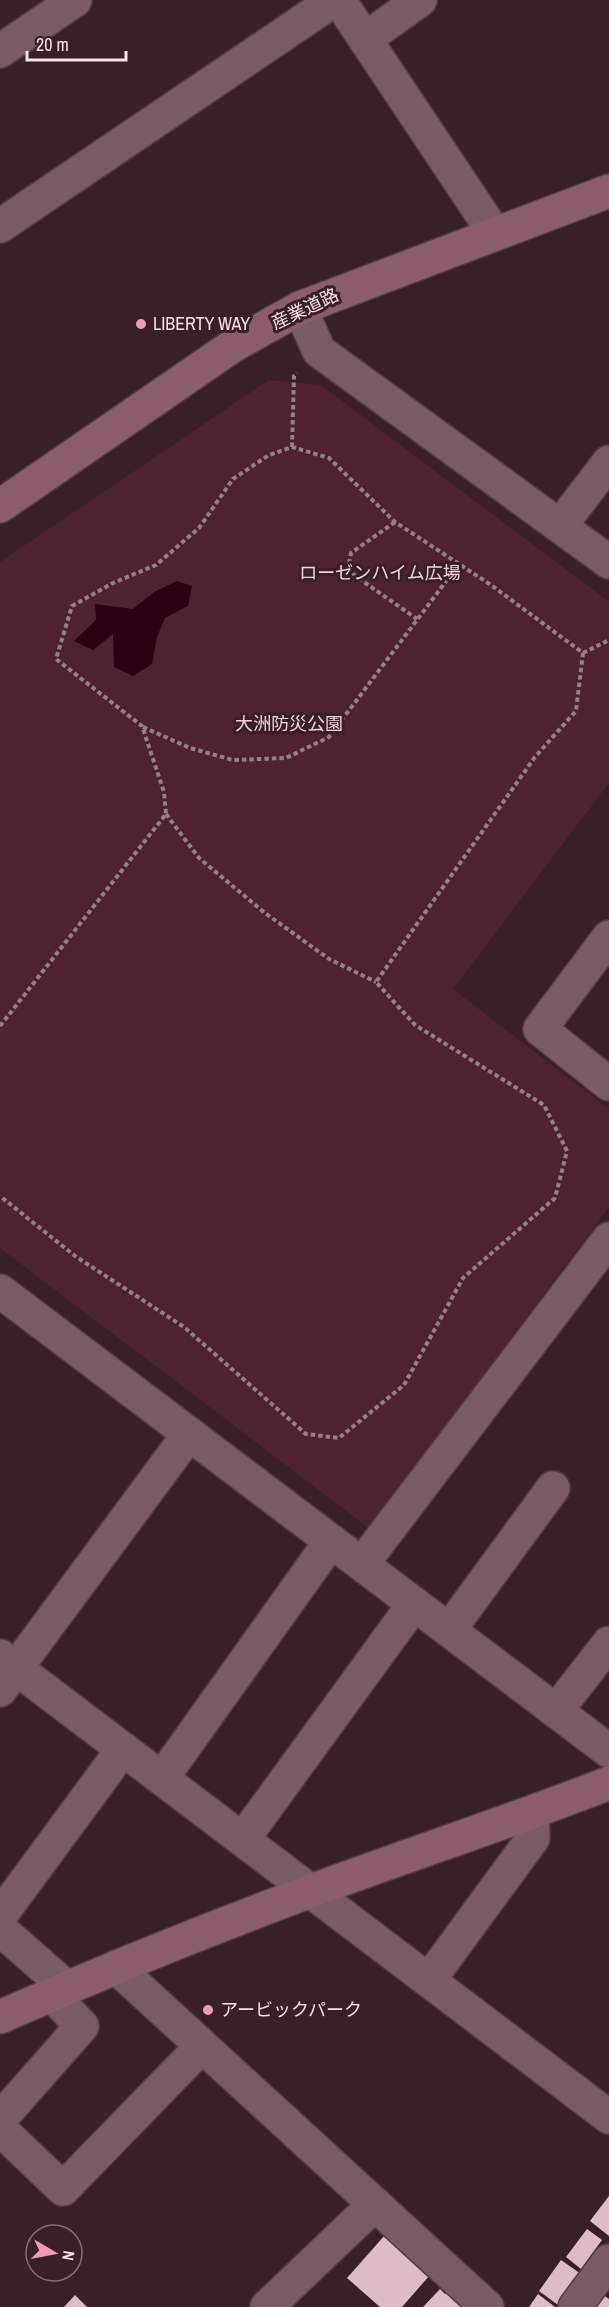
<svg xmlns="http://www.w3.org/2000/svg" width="609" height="2307" viewBox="0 0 609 2307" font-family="'Archivo Narrow','Noto Sans JP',sans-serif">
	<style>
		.green { fill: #4e2230 }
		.water { fill: #2b0011 }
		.building { fill: #debcc5 }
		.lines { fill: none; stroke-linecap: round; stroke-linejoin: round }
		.street-casing { stroke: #523d43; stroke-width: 36 }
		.secondary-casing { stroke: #523d43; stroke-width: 36 }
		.path { stroke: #958085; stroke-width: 4; stroke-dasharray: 4.5 3; stroke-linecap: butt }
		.street { stroke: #795b63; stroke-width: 33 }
		.secondary { stroke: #8b5d6a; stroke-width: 33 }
		.poi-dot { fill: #f19ab3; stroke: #392027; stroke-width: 2 }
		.labels { text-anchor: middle; stroke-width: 6; stroke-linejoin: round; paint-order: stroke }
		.street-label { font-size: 18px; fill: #f4e2e6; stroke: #392027 }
		.poi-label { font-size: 18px; fill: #f4e2e6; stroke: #392027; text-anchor: start }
		.park-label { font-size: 18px; fill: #f4d0d9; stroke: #392027 }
	</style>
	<rect width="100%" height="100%" fill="#392027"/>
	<path class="green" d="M269,380L321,385L609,602V783L453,989L609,1109V1207L369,1528L0,1248V562Z"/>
	<path class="water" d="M177,581L192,586L188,606L165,618L157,637L152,664L133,676L114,667L113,634L93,650L74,641L96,620L95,604L133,609L154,592Z"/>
	<g class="building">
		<path d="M609,2196V2236L590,2221Z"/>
		<path d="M587,2229L602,2240L581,2269L566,2257Z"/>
		<path d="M385,2235L430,2275L402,2307H380L347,2278Z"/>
		<path d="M561,2260L581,2274L558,2305L539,2291Z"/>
		<path d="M451,2288L466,2303L462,2307H423L440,2289L445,2294Z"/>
		<path d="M538,2294L555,2307H529Z"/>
		<path d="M602,2294L609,2299V2307H592Z"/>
		<path d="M75,2295L87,2307H64Z"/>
	</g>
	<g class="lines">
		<g class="street-casing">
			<g id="street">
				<path d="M339,0L495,234"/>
				<path d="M365,39L420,0"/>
				<path d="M0,51L75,0"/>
				<path d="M0,226L334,0"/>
				<path d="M300,308L319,351L609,562"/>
				<path d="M560,526L609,462"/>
				<path d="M609,937L540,1029L609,1084"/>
				<path d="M0,1291L609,1751"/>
				<path d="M362,1564L609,1239"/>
				<path d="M449,1630L553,1488"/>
				<path d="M0,1656L609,2117"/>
				<path d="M0,1690L189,1434"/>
				<path d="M556,1711L609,1643"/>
				<path d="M162,1778L331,1541"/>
				<path d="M243,1839L414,1604"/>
				<path d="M0,1916L123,1749"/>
				<path d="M0,1929L66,1987"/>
				<path d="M116,1967L487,2307"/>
				<path d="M429,1980L533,1838L532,1813"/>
				<path d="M0,2119L82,2026L52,1995"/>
				<path d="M0,2129L63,2189L202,2046"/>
				<path d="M267,2307L375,2204"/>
				<path d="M575,2307L609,2261"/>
			</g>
		</g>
		<g class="secondary-casing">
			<g id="secondary">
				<path d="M0,506L234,345L300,308L609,191"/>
				<path d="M0,2017C102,1972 206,1930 311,1891C410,1854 510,1822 609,1783"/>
			</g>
		</g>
		<g class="path">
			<path d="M292,447L294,376L297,373"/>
			<path d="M395,522L351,553L349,564L354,575L417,619"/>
			<path d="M583,653L609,640"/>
			<path d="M143,727L190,748L233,760L286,758L329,737L459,564"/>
			<path d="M166,814L199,858L265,913L329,959L376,982"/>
			<path d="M0,1026L166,814L164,792L142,726L56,659L72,606L113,583L156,565L199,528L233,479L269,455L292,447L329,458L395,522L491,585L583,653L576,711L535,757L376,982L415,1025L544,1105L567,1151L555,1198L463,1278L404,1385L339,1438L306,1434L184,1327L75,1256L0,1196"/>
		</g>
		<use href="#street" class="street"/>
		<use href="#secondary" class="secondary"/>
	</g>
	<g class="poi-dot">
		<circle cx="141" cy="324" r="6"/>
		<circle cx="208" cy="2010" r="6"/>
	</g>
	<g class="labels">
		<g class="street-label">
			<text transform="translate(305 309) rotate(-25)" y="6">産業道路</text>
		</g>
		<g class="poi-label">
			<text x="153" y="330">LIBERTY WAY</text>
			<text x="220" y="2016">アービックパーク</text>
		</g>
		<g class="park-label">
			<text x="380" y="579">ローゼンハイム広場</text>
			<text x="289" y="730">大洲防災公園</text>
		</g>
	</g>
	<g transform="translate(54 2253) rotate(100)"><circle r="28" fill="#392027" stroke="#846e73" stroke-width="1.5"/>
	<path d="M0-4.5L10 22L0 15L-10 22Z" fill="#f19ab3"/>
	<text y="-9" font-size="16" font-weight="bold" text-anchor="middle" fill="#f4e2e6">N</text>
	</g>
	<path d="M27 51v9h99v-9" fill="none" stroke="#f4e2e6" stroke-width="3"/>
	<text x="36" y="51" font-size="18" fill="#f4e2e6" stroke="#392027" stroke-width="4.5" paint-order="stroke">20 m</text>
</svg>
